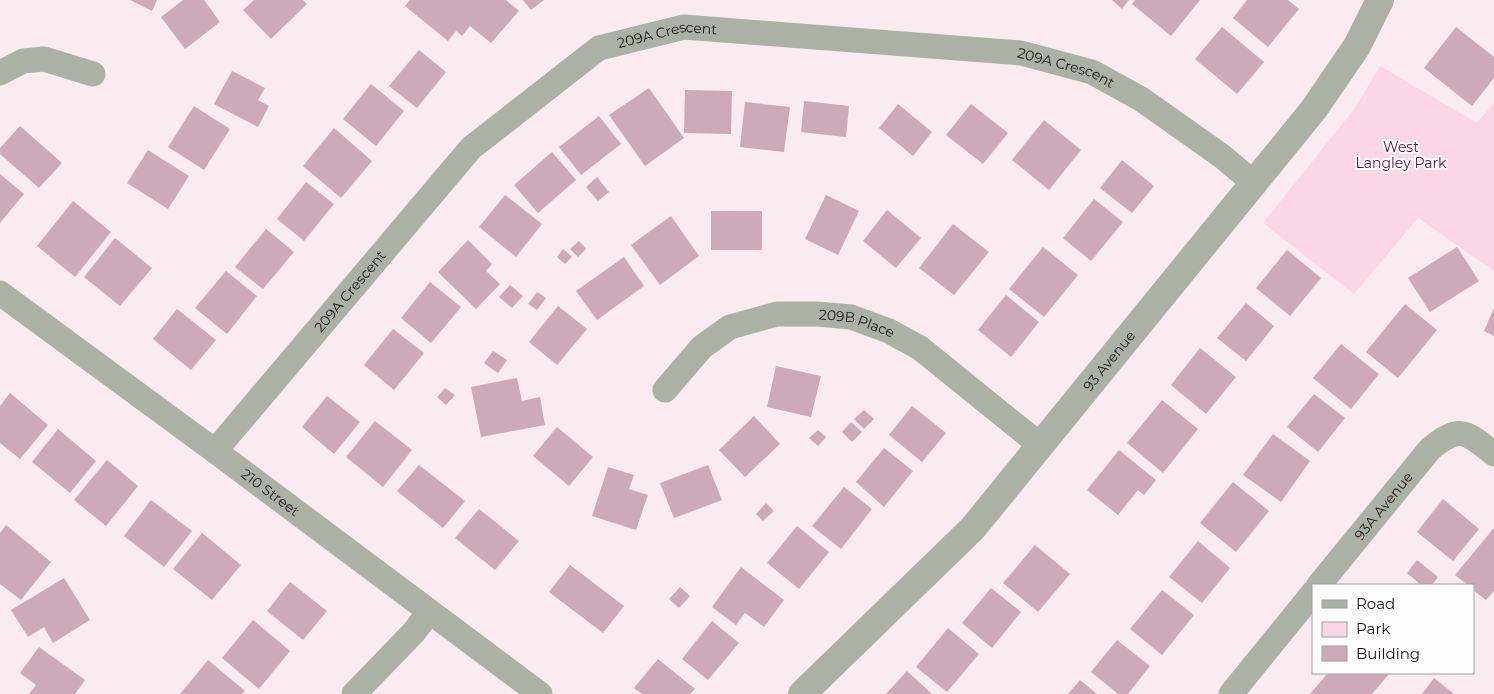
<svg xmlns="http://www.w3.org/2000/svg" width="1494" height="694" viewBox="0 0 1494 694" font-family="Montserrat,sans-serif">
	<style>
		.green { fill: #fbd6e4 }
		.building { fill: #ccaab7 }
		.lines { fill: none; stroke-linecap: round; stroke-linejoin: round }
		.minor { stroke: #abb2a5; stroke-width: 25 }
		.tertiary { stroke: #abb2a5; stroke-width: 28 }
		.labels { text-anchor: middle; stroke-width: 4; stroke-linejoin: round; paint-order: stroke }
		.street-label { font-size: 14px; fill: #1b1015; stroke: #fdfdfd }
		.park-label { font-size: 14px; fill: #5f0d3a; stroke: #fdfdfd }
	</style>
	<rect width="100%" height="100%" fill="#faebf1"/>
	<path class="green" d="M1380,66L1477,123L1494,103V271L1418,218L1354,294L1263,223L1355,108Z"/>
	<g class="building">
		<path d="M130,0H157L152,11Z"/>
		<path d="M183,0H204L220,22L185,49L161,17Z"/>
		<path d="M254,0H303L307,4L271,39L243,10Z"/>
		<path d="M410,0H506L519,11L491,43L470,26L462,36L456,31L448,41L405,6Z"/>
		<path d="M523,0H544L531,10Z"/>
		<path d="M1112,0H1129L1122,9Z"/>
		<path d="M1135,0H1200L1171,36L1132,4Z"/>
		<path d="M1247,0H1288L1299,9L1268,47L1233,18Z"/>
		<path d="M1222,27L1264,62L1237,94L1195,59Z"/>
		<path d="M1456,27L1494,57V78L1472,106L1424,68Z"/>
		<path d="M419,50L446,72L417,108L389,86Z"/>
		<path d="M232,71L265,88L258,100L269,106L258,127L214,104Z"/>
		<path d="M371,84L404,111L376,146L343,119Z"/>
		<path d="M649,88L684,138L645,166L609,115Z"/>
		<path d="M685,90L732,91L731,134L684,133Z"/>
		<path d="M804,101L849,106L846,137L801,132Z"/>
		<path d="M745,102L790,107L784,152L740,147Z"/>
		<path d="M898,104L932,132L913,156L879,128Z"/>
		<path d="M971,104L1008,133L983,164L946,135Z"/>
		<path d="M194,106L230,129L204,170L168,147Z"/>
		<path d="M599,116L621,144L581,175L559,147Z"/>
		<path d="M1044,120L1081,150L1049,190L1012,160Z"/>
		<path d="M20,126L62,163L39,188L0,154V148Z"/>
		<path d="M334,128L372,161L341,198L303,166Z"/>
		<path d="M148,150L189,176L168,209L127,183Z"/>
		<path d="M552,152L576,180L538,213L514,185Z"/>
		<path d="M1122,160L1154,186L1132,213L1100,188Z"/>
		<path d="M0,174L24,194L0,223Z"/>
		<path d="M597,177L609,192L598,201L586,187Z"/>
		<path d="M306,182L334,204L304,241L277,219Z"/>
		<path d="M505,195L542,224L516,257L479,227Z"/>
		<path d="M826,195L859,211L838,255L805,239Z"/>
		<path d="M1094,199L1123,222L1091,261L1063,238Z"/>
		<path d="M73,201L111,232L75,277L37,246Z"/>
		<path d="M887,210L921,238L896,268L863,241Z"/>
		<rect x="711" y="211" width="51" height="39"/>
		<path d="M671,216L699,256L660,285L631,245Z"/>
		<path d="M953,224L989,252L954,295L919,268Z"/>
		<path d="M266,229L294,252L263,289L235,267Z"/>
		<path d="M115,238L152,268L120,306L84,277Z"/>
		<path d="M468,240L492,264L486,271L500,284L476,309L438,272Z"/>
		<path d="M579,241L586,249L578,257L570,249Z"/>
		<path d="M1043,247L1078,275L1044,317L1009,289Z"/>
		<path d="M1457,247L1479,281L1430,312L1408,278Z"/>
		<path d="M563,249L572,257L565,264L557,257Z"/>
		<path d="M1287,250L1321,278L1290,316L1256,288Z"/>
		<path d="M624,257L644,286L597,320L576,291Z"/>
		<path d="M226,271L257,296L227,334L195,308Z"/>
		<path d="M430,282L461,307L431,343L401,318Z"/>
		<path d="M510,285L523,296L512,308L499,297Z"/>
		<path d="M537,292L546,298L537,310L528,304Z"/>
		<path d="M1006,295L1039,322L1011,357L978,330Z"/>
		<path d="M1246,303L1274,326L1246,361L1217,338Z"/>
		<path d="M1405,304L1437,330L1398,378L1366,352Z"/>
		<path d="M558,306L587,329L557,365L529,342Z"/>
		<path d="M1494,308V336L1484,331Z"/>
		<path d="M177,309L216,340L191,370L153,339Z"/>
		<path d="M393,329L424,353L394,390L364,365Z"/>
		<path d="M1341,344L1379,374L1351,409L1313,378Z"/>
		<path d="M1200,348L1236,377L1206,414L1171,385Z"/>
		<path d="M493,351L507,360L498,373L484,363Z"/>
		<path d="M776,366L821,376L811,417L767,407Z"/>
		<path d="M517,378L522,401L540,397L545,425L481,437L471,387Z"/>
		<path d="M445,388L455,395L446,405L437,397Z"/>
		<path d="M10,393L48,425L20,459L0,443V406Z"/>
		<path d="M1314,394L1345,418L1318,452L1287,427Z"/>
		<path d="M327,396L360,422L334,454L302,427Z"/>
		<path d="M1162,400L1198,429L1163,473L1127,443Z"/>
		<path d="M912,406L946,433L922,462L889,435Z"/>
		<path d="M864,410L874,419L864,429L854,419Z"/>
		<path d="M754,416L780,444L745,477L719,450Z"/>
		<path d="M375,421L412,450L383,487L346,457Z"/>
		<path d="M851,422L862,432L852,442L842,432Z"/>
		<path d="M557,427L593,457L569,486L533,456Z"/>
		<path d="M58,429L96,461L70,493L32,462Z"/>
		<path d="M818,430L826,437L818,446L809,438Z"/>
		<path d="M1273,434L1310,461L1281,502L1243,475Z"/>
		<path d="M884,448L913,471L884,507L856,482Z"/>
		<path d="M1119,450L1156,480L1144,495L1138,490L1118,515L1087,490Z"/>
		<path d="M107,460L138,486L106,526L74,500Z"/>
		<path d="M419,465L465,501L443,528L397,491Z"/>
		<path d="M708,465L722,500L674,518L660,483Z"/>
		<path d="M608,467L634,475L629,489L648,495L636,530L592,516Z"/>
		<path d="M1233,482L1269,511L1236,552L1200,523Z"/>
		<path d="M844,487L872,509L841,549L812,526Z"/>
		<path d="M1443,499L1479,529L1453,561L1417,532Z"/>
		<path d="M151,500L192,531L164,567L124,536Z"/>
		<path d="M766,503L774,511L763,521L756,514Z"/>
		<path d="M479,509L519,541L495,570L455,538Z"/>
		<path d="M6,525L51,562L21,600L0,584V533Z"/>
		<path d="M797,526L829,552L799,589L767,563Z"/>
		<path d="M1494,528V591L1486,600L1473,590V585H1468L1455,575Z"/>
		<path d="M202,533L241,565L212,600L173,569Z"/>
		<path d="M1198,541L1230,568L1202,603L1169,577Z"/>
		<path d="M1035,545L1070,574L1038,612L1003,583Z"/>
		<path d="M1417,560L1438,577L1432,585H1421L1407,573Z"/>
		<path d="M570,565L624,606L603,633L549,592Z"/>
		<path d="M741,567L784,600L764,627L745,613L736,625L712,607Z"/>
		<path d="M64,578L90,620L53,643L44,627L28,637L11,610Z"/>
		<path d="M290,582L327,611L303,640L267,611Z"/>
		<path d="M680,587L690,596L679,608L669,599Z"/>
		<path d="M991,588L1021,612L992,648L962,623Z"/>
		<path d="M1162,590L1194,615L1162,655L1130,629Z"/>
		<path d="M253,620L290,651L259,689L222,658Z"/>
		<path d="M712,621L739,643L708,680L682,659Z"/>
		<path d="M948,628L979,654L947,692L916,667Z"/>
		<path d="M1117,640L1150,666L1128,694H1118L1091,672Z"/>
		<path d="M39,647L85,680L75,694H29L36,685L20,673Z"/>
		<path d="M658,659L695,689L690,694H642L634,688Z"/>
		<path d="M208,660L245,691L242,694H180Z"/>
		<path d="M907,671L932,694H886Z"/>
		<path d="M1328,673H1390L1372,694H1310Z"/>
		<path d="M1434,678L1454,694H1422Z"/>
		<path d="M1080,680L1097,694H1068Z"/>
	</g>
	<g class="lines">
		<g class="minor">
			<path d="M0,73L23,61L44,59L93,74"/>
			<path id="s1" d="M0,293L215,451L540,694"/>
			<path id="s2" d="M665,390L702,347L730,327L777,314H817L851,317L889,331L920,348L1040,445"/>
			<path id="s3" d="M215,451L471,148L599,48L684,27L1021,53L1092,72L1141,99L1223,157L1255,184"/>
			<path id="s4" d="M1319,585L1430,449C1461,424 1466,432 1494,454"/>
			<path d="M354,694L414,632L429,612"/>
			<path d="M1231,694L1313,593"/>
		</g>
		<path class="tertiary" id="s5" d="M802,694L973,528L1314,109L1357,46L1380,0"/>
	</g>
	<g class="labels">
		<g class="street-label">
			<text dy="5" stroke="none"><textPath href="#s3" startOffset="629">209A Crescent</textPath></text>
			<text dy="5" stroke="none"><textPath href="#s3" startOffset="1032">209A Crescent</textPath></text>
			<text dy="5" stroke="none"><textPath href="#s3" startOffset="209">209A Crescent</textPath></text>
			<text dy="5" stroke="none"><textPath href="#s2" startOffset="221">209B Place</textPath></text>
			<text dy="5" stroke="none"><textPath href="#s5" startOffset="454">93 Avenue</textPath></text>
			<text dy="5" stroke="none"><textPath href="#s1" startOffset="336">210 Street</textPath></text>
			<text dy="5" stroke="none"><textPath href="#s4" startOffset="102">93A Avenue</textPath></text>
		</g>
		<g class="park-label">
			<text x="1401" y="152">West<tspan x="1401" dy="16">Langley Park</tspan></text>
		</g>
	</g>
	<rect x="1312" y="584" width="162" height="90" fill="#fdfdfd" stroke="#a39ea0"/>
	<rect x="1322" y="600" width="25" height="8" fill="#abb2a5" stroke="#a39ea0"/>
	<text x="1356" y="609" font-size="15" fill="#1b1015">Road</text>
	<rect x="1322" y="622" width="25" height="15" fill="#fbd6e4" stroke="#a39ea0"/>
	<text x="1356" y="634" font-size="15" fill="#1b1015">Park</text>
	<rect x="1322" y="646" width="25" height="15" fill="#ccaab7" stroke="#a39ea0"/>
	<text x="1356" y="659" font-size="15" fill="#1b1015">Building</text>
</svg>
